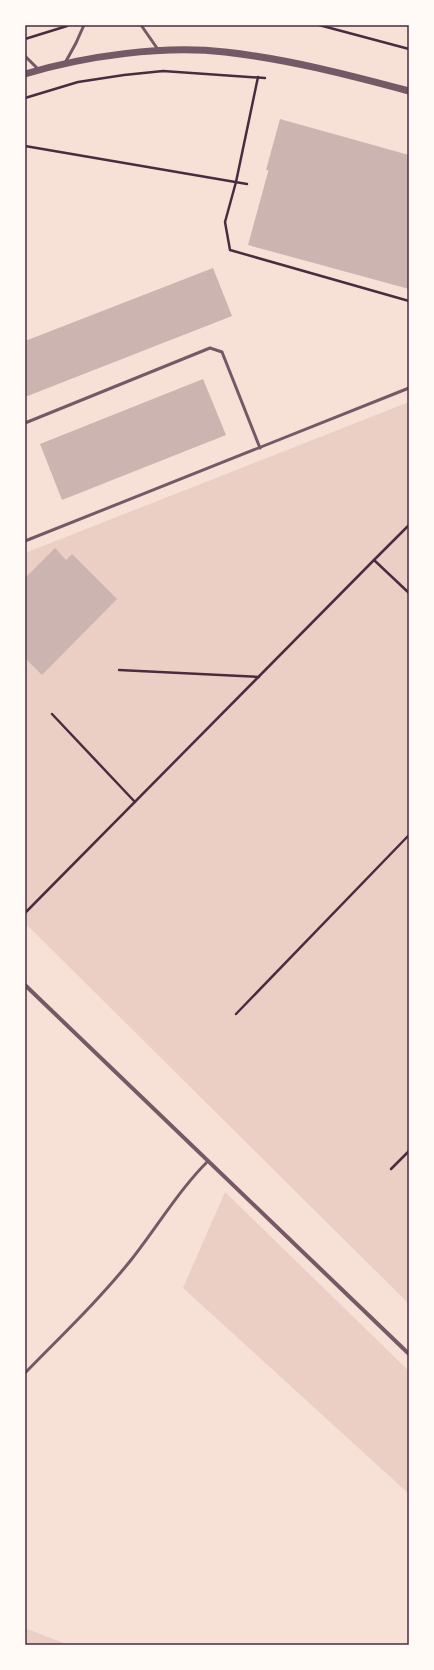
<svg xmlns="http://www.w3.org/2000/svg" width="434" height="1670" viewBox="0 0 434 1670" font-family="'Golos Text',sans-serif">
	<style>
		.green { fill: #ebcfc5 }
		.building { fill: #ccb4b1 }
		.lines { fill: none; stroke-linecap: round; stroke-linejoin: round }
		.path { stroke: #4a2c40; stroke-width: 2.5 }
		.service { stroke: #755966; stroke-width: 3 }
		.minor { stroke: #755966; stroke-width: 4 }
		.tertiary { stroke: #755966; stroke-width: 7 }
		.neatline { fill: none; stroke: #4a2c40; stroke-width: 1.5 }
	</style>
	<rect width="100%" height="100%" fill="#f7e1d7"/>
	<g class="green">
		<path d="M409,402V1304L25,923V553Z"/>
		<path d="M225,1192L409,1371V1494L183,1288Z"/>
		<path d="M25,1628L69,1645H25Z"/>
	</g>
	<g class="building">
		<path d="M280,119L409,155V289L248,245L268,172V170H266Z"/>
		<path d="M213,268L232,316L25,397V341Z"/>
		<path d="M203,379L226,435L62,500L40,444Z"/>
		<path d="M55,548L66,560L72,554L117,599L42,675L25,658V578Z"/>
	</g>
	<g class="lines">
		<g class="path">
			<path d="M319,25L409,49"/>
			<path d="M25,39L67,26"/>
			<path d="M258,77L236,182L225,222L230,250L409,301"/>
			<path d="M25,98L78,82L124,75L163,71L265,78"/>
			<path d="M25,146L247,184"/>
			<path d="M374,560L409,525"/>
			<path d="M119,670L259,677"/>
			<path d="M52,714L135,802"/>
			<path d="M25,913L374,560L409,593"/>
			<path d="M236,1014L409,835"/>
			<path d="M391,1169L409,1151"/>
		</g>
		<g class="service">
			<path d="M141,25L159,51"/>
			<path d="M25,56L38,69"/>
			<path d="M65,63L76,43L84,25"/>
			<path d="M25,423L210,348L222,352L260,448"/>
			<path d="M25,541L409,388"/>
			<path d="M25,1373C61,1336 99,1300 131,1260C157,1227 179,1190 208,1161"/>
		</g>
		<path class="minor" d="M25,985L409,1354"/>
		<path class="tertiary" d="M25,74C85,56 163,45 225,52C288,59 349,75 409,91"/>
	</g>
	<rect width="434" height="1670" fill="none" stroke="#fffaf5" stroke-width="52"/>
	<rect x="26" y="26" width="382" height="1618" class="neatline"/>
</svg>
